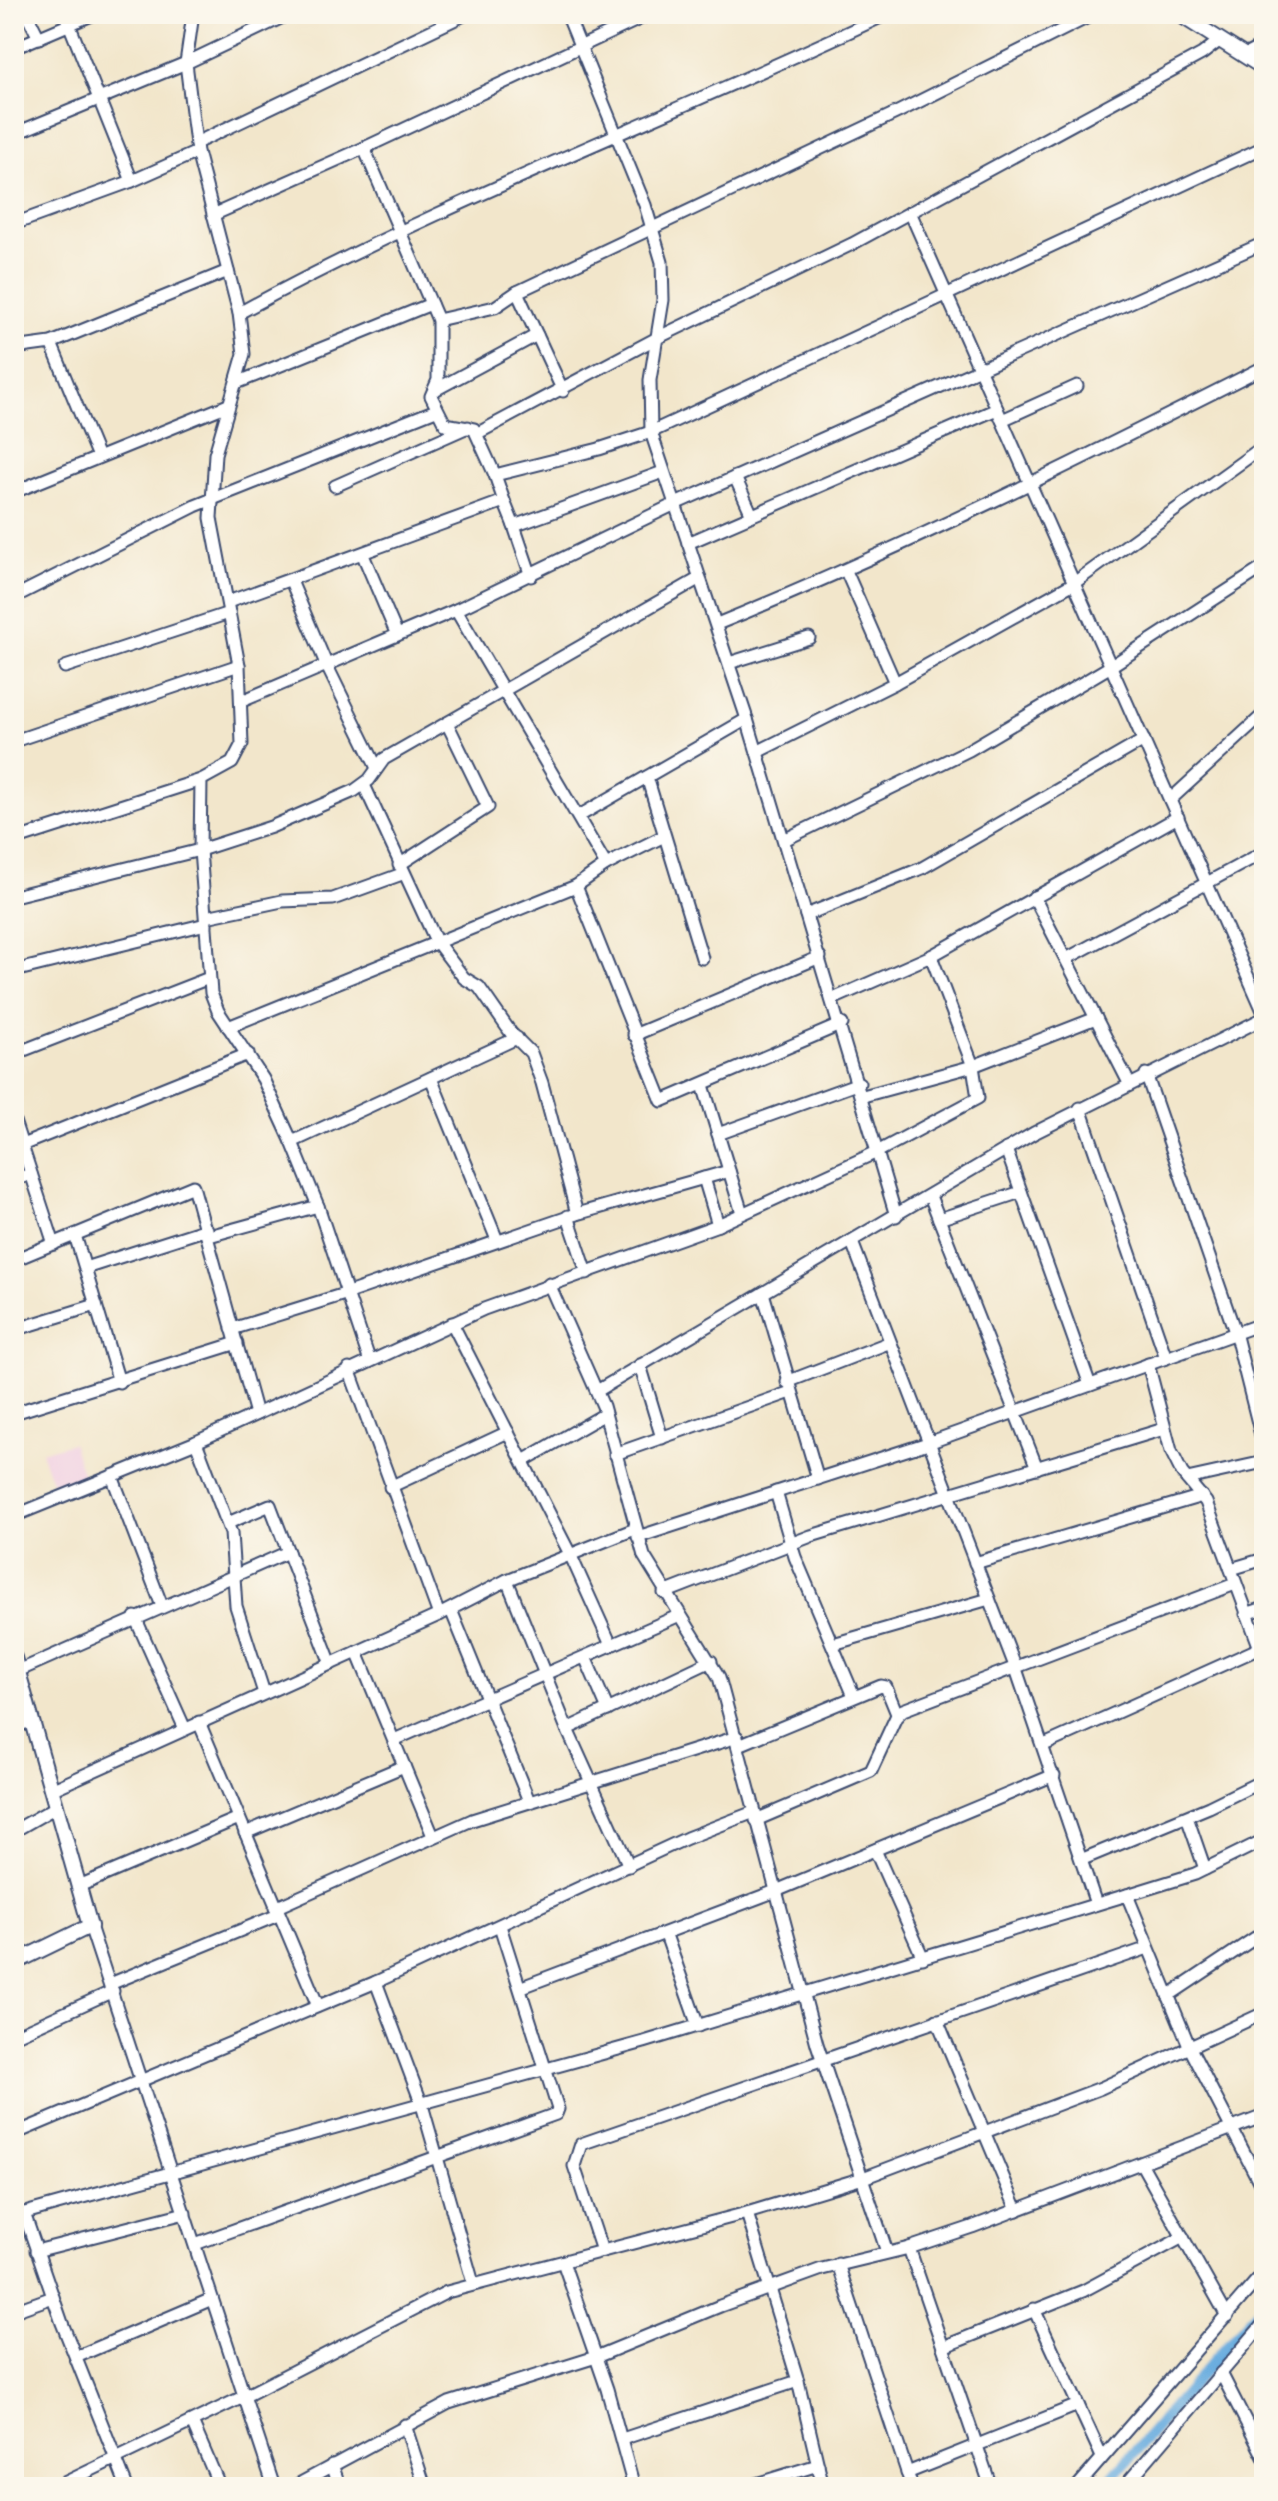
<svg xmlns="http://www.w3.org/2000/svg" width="1278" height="2501" viewBox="0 0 1278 2501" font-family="Delius,sans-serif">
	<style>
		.built { fill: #f1d0e2 }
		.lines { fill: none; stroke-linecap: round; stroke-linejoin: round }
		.canal { stroke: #6aaddf; stroke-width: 11 }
		.minor-casing { stroke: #3b4a6e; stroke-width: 15 }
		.tertiary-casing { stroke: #3b4a6e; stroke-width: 18 }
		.minor { stroke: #fff; stroke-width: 11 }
		.tertiary { stroke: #fff; stroke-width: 14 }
	</style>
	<rect width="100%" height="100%" fill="#fbf7ec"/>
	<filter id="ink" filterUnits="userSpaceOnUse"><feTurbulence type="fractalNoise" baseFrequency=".0125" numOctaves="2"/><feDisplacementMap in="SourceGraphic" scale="16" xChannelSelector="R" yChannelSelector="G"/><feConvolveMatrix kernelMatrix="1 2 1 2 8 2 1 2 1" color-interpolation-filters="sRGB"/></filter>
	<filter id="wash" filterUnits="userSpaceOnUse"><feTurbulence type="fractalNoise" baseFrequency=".006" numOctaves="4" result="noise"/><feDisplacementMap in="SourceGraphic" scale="32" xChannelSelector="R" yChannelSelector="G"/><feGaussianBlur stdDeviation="1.8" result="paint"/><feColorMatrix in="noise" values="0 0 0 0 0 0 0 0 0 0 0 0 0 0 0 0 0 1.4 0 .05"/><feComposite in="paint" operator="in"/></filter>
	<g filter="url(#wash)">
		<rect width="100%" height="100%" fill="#f2e6cb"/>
		<path class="built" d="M72,1443L85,1481L57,1494L41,1452Z"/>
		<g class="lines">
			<path class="canal" d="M1104,2487L1264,2303"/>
		</g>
	</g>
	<g filter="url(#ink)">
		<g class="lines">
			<g class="minor-casing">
				<g id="minor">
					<path d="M27,14L39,38"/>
					<path d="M65,14L132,181"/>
					<path d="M193,14L186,63L197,152L239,313L244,354L215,454L211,518L239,665L242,744L232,763L201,780L200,850L211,993L218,1011L263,1079L292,1142L318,1206L369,1359"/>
					<path d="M14,48L94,14"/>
					<path d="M1243,56L1264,45"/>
					<path d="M14,134L186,63L289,14"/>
					<path d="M196,143L466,14"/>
					<path d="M364,148L650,14"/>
					<path d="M910,212L1264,1013"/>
					<path d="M213,215L364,148L438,320V380L431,396L445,424L474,429L495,475"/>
					<path d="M14,224L132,181L197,152"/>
					<path d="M517,292L563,391"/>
					<path d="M239,313C448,199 672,116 887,14"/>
					<path d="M438,320L495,307L517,292L898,112L1094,14"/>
					<path d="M51,343L98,457"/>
					<path d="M14,348L51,343L228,271"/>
					<path d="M239,382L431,304"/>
					<path d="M437,389L537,335"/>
					<path d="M1002,420L1077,386"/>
					<path d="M478,433L657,338L852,244L1202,54L1219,41"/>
					<path d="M735,477L752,515"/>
					<path d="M335,486L468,427"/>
					<path d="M14,492L228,405"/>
					<path d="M504,501L495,475L599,449L651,432L1264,147"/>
					<path d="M514,526L531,576"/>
					<path d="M688,543L997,409"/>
					<path d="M363,555L397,635"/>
					<path d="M846,571L895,683"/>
					<path d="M291,581L327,666L377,768"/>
					<path d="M14,597L195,506L436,410"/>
					<path d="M228,602L504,501L514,526L663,472"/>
					<path d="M456,610L606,865L576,886"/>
					<path d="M717,624C904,548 1084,458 1264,367"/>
					<path d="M729,663L809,638"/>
					<path d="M65,667L229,613"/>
					<path d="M242,701L456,610L675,504L1264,243"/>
					<path d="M14,741L239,665"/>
					<path d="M757,752L895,683L1074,583L1264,446"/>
					<path d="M647,777L702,958"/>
					<path d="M364,785L436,941L464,978L479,987L511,1033L531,1053L542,1083L577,1214"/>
					<path d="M1170,800L1264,714"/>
					<path d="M579,816L747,719"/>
					<path d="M14,840L201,780"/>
					<path d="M784,840L969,750L1111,666L1264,567"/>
					<path d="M399,865L488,807L447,723"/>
					<path d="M606,865L664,836"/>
					<path d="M14,896L200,850L271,827L354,791L369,780L384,759L700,578"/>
					<path d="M1034,897L1129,1083"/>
					<path d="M806,915L922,868L1144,740"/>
					<path d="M206,917L282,901L333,899L402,874"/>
					<path d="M1066,959L1264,852"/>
					<path d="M14,971L206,924"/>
					<path d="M833,999L931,956L1178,817"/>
					<path d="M228,1027L576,886L662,1101L842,1024"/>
					<path d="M634,1035L820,957"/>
					<path d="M14,1054L209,978"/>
					<path d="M1146,1074L1235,1332L1264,1447"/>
					<path d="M431,1078L497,1240"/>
					<path d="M703,1085L742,1213"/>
					<path d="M863,1096L973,1066L1096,1018"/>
					<path d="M1080,1108L1166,1358"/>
					<path d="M14,1121L54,1244"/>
					<path d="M718,1134L859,1083"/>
					<path d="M292,1142L517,1038"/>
					<path d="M22,1145L248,1054"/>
					<path d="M1006,1149L1090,1385"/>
					<path d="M704,1178L718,1225"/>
					<path d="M14,1180L31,1174"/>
					<path d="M930,1196L1037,1468"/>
					<path d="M568,1216L587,1273"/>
					<path d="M896,1216L877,1152L978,1098L973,1066L931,956"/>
					<path d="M939,1219L1021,1192"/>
					<path d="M75,1235L119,1382"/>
					<path d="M209,1236L318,1206"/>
					<path d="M852,1242L1015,1666L1096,1904"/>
					<path d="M14,1260L193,1186L256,1414"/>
					<path d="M85,1268L207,1229"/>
					<path d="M549,1284L603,1406L644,1556L719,1677L817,2044L887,2252"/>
					<path d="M763,1293L818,1479"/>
					<path d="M452,1323L570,1554L611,1645"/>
					<path d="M232,1329L348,1293L577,1214L729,1171"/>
					<path d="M14,1330L96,1305"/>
					<path d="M1148,1364L1171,1451L1182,1473L1206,1502L1264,1659"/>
					<path d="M640,1365L662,1438"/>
					<path d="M349,1369L439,1615"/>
					<path d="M787,1382L888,1343"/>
					<path d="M597,1391L1034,1133L1264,1018"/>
					<path d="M14,1413L237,1343"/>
					<path d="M196,1442L231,1533L236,1606L264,1693"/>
					<path d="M615,1454L791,1392"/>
					<path d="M523,1461L605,1414"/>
					<path d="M112,1476L162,1606"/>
					<path d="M1187,1479L1264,1462"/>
					<path d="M390,1487L508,1432"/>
					<path d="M776,1492L795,1557L854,1696"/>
					<path d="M14,1516L196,1442L484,1309L718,1225L877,1152L747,719L651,432L650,380L663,300L662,262L645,205L567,14"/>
					<path d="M228,1523L270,1505L331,1664"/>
					<path d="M638,1537L928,1443L1264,1323"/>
					<path d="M975,1563L1202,1496"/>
					<path d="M1231,1569L1264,1559"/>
					<path d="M507,1580L567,1729L629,1866"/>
					<path d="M664,1593L811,1536L1164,1429"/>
					<path d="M451,1610L529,1801"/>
					<path d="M1246,1614L1264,1608"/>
					<path d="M135,1617L185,1729"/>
					<path d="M833,1644L989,1599"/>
					<path d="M357,1652L433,1836"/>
					<path d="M585,1657L608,1710"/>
					<path d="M18,1671L288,1552"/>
					<path d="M199,1722L318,2006"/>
					<path d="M14,1728L31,1720"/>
					<path d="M567,1729L711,1661"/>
					<path d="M394,1740L680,1615"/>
					<path d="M739,1745L881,1686L886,1687L897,1714"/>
					<path d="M1044,1745L1260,1648"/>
					<path d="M51,1790L439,1615L507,1580L635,1529"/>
					<path d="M1187,1817L1205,1869"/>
					<path d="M756,1820L871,1771L896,1717L903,1710L1235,1584"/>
					<path d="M14,1831L56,1807"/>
					<path d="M245,1833L404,1766"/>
					<path d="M875,1850L923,1958"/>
					<path d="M1083,1859L1209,1807L1264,1780"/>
					<path d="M79,1886L239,1818"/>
					<path d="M1127,1895L1195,1874L1264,1840"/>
					<path d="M275,1908L472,1820L737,1737"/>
					<path d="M90,1926L274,2487"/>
					<path d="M666,1935L698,2026"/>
					<path d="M376,1982L422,2105L473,2283"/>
					<path d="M110,1984L278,1915"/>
					<path d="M522,1987L776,1891L1054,1775"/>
					<path d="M1168,1996L1264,1932"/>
					<path d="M937,2020L1017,2210"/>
					<path d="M14,2036L113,1991"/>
					<path d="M14,2134L376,1982L687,1838L754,1812"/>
					<path d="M1141,2163L1227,2316"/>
					<path d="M24,2213L62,2323L127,2487"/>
					<path d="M747,2213L798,2381L823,2487"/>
					<path d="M14,2216L644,2042L1127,1895L1190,2048L1264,2191"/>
					<path d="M195,2244L556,2114L558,2109L500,1926"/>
					<path d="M909,2248L991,2487"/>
					<path d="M36,2251L185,2213"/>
					<path d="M602,2251L574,2166L581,2144L1148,1948"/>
					<path d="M563,2262L607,2389L634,2487"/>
					<path d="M838,2264L912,2487"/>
					<path d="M1034,2309L1102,2457"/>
					<path d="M14,2311L53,2297"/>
					<path d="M943,2347L1083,2291L1183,2237"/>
					<path d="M76,2357L212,2299"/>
					<path d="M1221,2373L1264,2457"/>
					<path d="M192,2422L220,2487"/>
					<path d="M405,2425L425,2487"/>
					<path d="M622,2439L798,2381"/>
					<path d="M332,2465L340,2487"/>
					<path d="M907,2473L1078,2405"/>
					<path d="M56,2487L243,2397L447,2292L747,2213L863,2178L1101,2088L1264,2013"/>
					<path d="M293,2487L449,2403L596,2357L720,2306L822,2269L909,2248L972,2227L1264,2116"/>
					<path d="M746,2487L818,2465"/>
					<path d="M1077,2487L1264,2272"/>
					<path d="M1124,2487L1264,2323"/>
					<path d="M1259,2487L1264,2485"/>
				</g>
			</g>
			<g class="tertiary-casing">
				<g id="tertiary">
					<path d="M1179,14L1264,68"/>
					<path d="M14,1658L90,1926L14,1963"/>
				</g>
			</g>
			<use href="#minor" class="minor"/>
			<use href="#tertiary" class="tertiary"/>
		</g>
	</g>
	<rect width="1278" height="2501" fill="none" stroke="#fbf7ec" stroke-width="48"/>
</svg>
